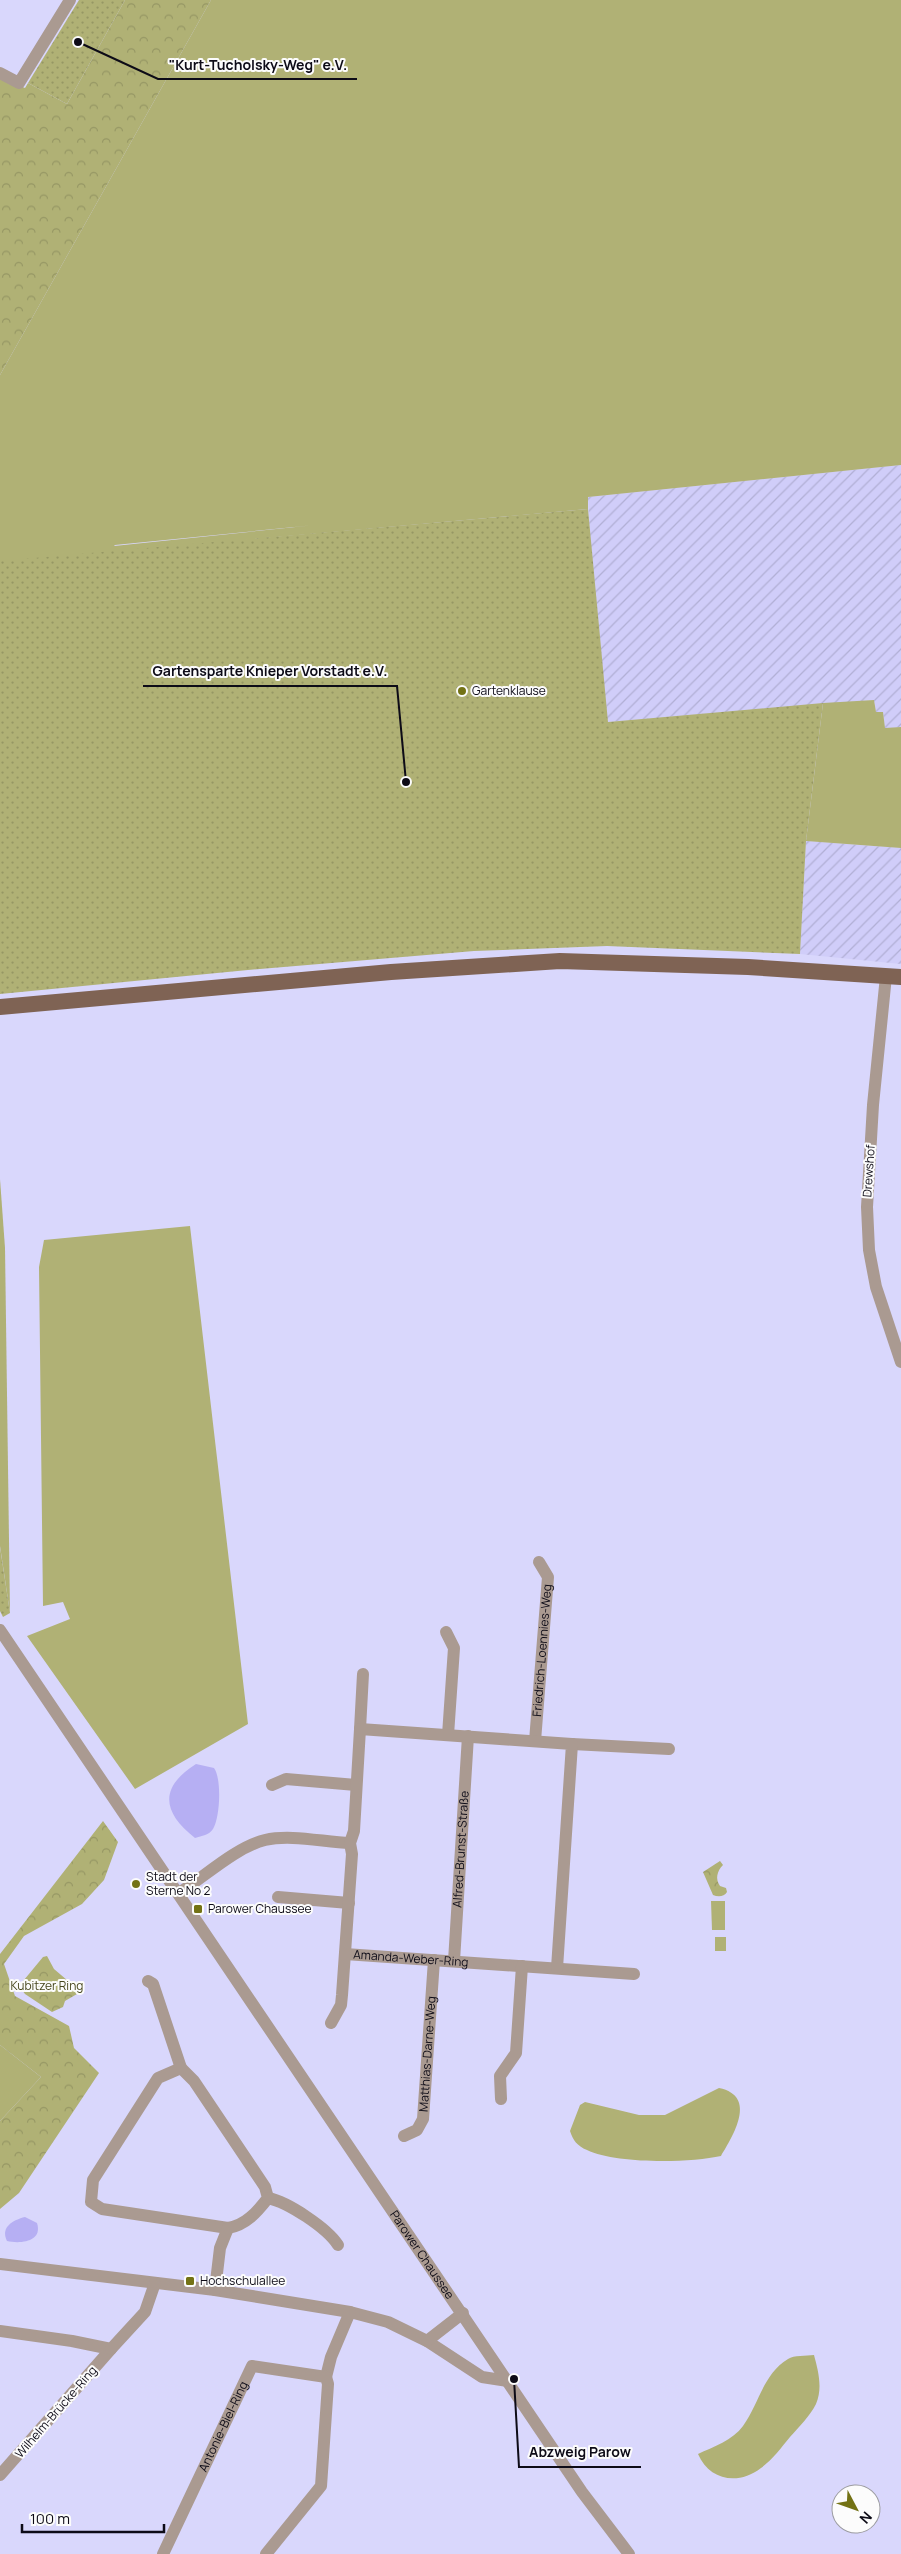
<svg xmlns="http://www.w3.org/2000/svg" width="901" height="2554" viewBox="0 0 901 2554" font-family="Manrope,sans-serif">
	<style>
		.industrial { fill: url(#industrial-furrows) }
		.grass { fill: #b0b175; fill-rule: evenodd }
		.forest { fill: url(#forest-crowns) }
		.garden { fill: url(#garden-dots) }
		.water { fill: #b6aff3 }
		.lines { fill: none; stroke-linecap: round; stroke-linejoin: round }
		.minor { stroke: #aa9a91; stroke-width: 12 }
		.major { stroke: #7f6354; stroke-width: 16 }
		.poi-dot { fill: #737215; stroke: #fcfcfc; stroke-width: 2 }
		.labels { text-anchor: middle; stroke-width: 4; stroke-linejoin: round; paint-order: stroke }
		.poi-label { font-size: 12px; fill: #0d0b17; stroke: #fcfcfc; text-anchor: start }
		.street-label { font-size: 12px; fill: #0d0b17; stroke: #fcfcfc }
		.park-label { font-size: 12px; fill: #46461d; stroke: #fcfcfc }
		.leader { fill: none; stroke: #0d0b17; stroke-width: 2 }
		.callout-dot { fill: #0d0b17; stroke: #fcfcfc; stroke-width: 2 }
		.callout-label { font-size: 14px; text-anchor: middle; font-weight: bold; fill: #0d0b17; stroke: #fcfcfc; stroke-width: 4; stroke-linejoin: round; paint-order: stroke }
	</style>
	<defs>
		<pattern id="industrial-furrows" width="10" height="10" patternUnits="userSpaceOnUse" patternTransform="scale(1.25)"><rect width="10" height="10" fill="#d0cdf9"/><path d="M-1 1l2-2M0 10L10 0M9 11l2-2" fill="none" stroke="#b1afd5"/></pattern>
		<pattern id="forest-crowns" width="20" height="18" patternUnits="userSpaceOnUse" patternTransform="scale(1.25)"><rect width="20" height="18" fill="#b0b175"/><path d="M2 6a3 3 0 1 1 6 0M12 15a3 3 0 1 1 6 0" fill="none" stroke="#969764"/></pattern>
		<pattern id="garden-dots" width="8" height="8" patternUnits="userSpaceOnUse" patternTransform="scale(1.25)"><rect width="8" height="8" fill="#b0b175"/><path d="M2 2h.1M6 6h.1" fill="none" stroke="#969764" stroke-width="1.8" stroke-linecap="round"/></pattern>
	</defs>
	<rect width="100%" height="100%" fill="#d9d7fc"/>
	<g class="industrial">
		<path d="M901,465V727L885,729L883,712H876L874,700L608,722L592,581L588,497Z"/>
		<path d="M806,841L901,848V964L800,954Z"/>
	</g>
	<g class="grass">
		<path d="M211,0H901V465L588,497V509L0,562V375ZM315,525L114,546L115,545Z"/>
		<path d="M874,700L876,712H883L885,728L901,727V848L806,841L823,703Z"/>
		<path d="M0,1179L5,1248L10,1613L0,1546Z"/>
		<path d="M190,1226L248,1724L135,1789L27,1636L70,1619L63,1602L43,1606L39,1267L44,1240Z"/>
		<path d="M711,1901H725V1930H712Z"/>
		<rect x="715" y="1937" width="11" height="14"/>
		<path d="M0,2045L41,2077L0,2121Z"/>
		<path d="M719,2088C758,2096 733,2136 721,2156C689,2163 616,2164 587,2150C577,2146 573,2140 570,2131L580,2105L585,2102L639,2115H665Z"/>
		<path d="M814,2355C818,2370 823,2388 816,2404C810,2416 799,2427 790,2437C781,2448 772,2460 761,2468C738,2486 709,2480 698,2454C713,2447 733,2440 743,2426C759,2404 763,2374 788,2359C794,2355 806,2356 814,2355Z"/>
	</g>
	<g class="forest">
		<path d="M125,0H211L0,375V77L25,88L28,83L67,104Z"/>
		<path d="M103,1821L118,1842L104,1880L82,1904L24,1936L4,1964L15,1996L69,2026L74,2048L99,2073L19,2193L0,2209V2121L41,2077L0,2045V1954Z"/>
		<path d="M720,1861L723,1865C717,1871 715,1879 720,1886L726,1888L727,1892C724,1897 718,1897 713,1895L703,1872Z"/>
		<path d="M47,1956L54,1969L74,1986L77,1994L65,2001L63,2007L52,2012L25,1994L19,1986L43,1957Z"/>
	</g>
	<g class="garden">
		<path d="M79,0H125L67,104L28,83Z"/>
		<path d="M588,509L608,722L823,703L806,841L800,954L607,946L474,951L248,970L0,994V561Z"/>
		<path d="M0,1547L10,1613L3,1617L0,1611Z"/>
	</g>
	<g class="water">
		<path d="M196,1764L214,1768C222,1779 220,1818 213,1829C209,1835 202,1836 195,1838C163,1813 158,1788 196,1764Z"/>
		<path d="M25,2217L37,2223C43,2242 20,2244 7,2241C0,2227 13,2220 25,2217Z"/>
	</g>
	<g class="lines">
		<g class="minor">
			<path d="M0,73L19,83L70,0"/>
			<path d="M886,976L873,1105L867,1207L869,1250L876,1287L901,1362"/>
			<path id="s1" d="M0,1630L582,2492L629,2554"/>
			<path d="M446,1632L454,1648L448,1735"/>
			<path d="M360,1729L363,1674"/>
			<path id="s2" d="M535,1741L548,1577L539,1562"/>
			<path d="M572,1744L669,1749"/>
			<path d="M272,1785L286,1779L356,1785"/>
			<path d="M179,1893C204,1877 236,1847 265,1840C291,1834 323,1842 350,1843"/>
			<path d="M278,1897L349,1903"/>
			<path id="s3" d="M345,1954L634,1974"/>
			<path id="s4" d="M454,1961L468,1736"/>
			<path d="M148,1981L153,1984L181,2068"/>
			<path d="M331,2023L341,2005L342,1995L352,1854L350,1843L354,1831L360,1729L572,1744L557,1968"/>
			<path d="M181,2068L194,2081L265,2187L268,2198C257,2212 246,2225 228,2228L102,2209L91,2202L93,2180L158,2078Z"/>
			<path d="M501,2099L500,2076L516,2053L522,1966"/>
			<path id="s5" d="M404,2136L417,2130L423,2119L434,1960"/>
			<path d="M268,2198C288,2202 327,2228 338,2245"/>
			<path d="M0,2264L215,2290L350,2312L388,2322L427,2341L482,2377L508,2381"/>
			<path d="M215,2290L220,2248L228,2228"/>
			<path d="M0,2331L72,2341L111,2349L0,2475"/>
			<path d="M427,2341L463,2313"/>
			<path d="M111,2349L145,2312L155,2283"/>
			<path d="M326,2377L331,2357L350,2312"/>
			<path id="s6" d="M163,2554L252,2366L326,2377L328,2384L321,2486L266,2554"/>
		</g>
		<path class="major" d="M0,1007L391,972L560,961L748,967L901,977"/>
	</g>
	<g class="poi-dot">
		<circle cx="462" cy="691" r="5"/>
		<circle cx="136" cy="1884" r="5"/>
		<rect x="193" y="1904" width="10" height="10" rx="2.5"/>
		<rect x="185" y="2276" width="10" height="10" rx="2.5"/>
	</g>
	<g class="labels">
		<g class="poi-label">
			<text x="472" y="695">Gartenklause</text>
			<text x="146" y="1881">Stadt der<tspan x="146" dy="14">Sterne No 2</tspan></text>
			<text x="208" y="1913">Parower Chaussee</text>
			<text x="200" y="2285">Hochschulallee</text>
		</g>
		<g class="street-label">
			<text transform="translate(869 1171) rotate(-86)" y="4">Drewshof</text>
			<text dy="4" stroke="none"><textPath href="#s2" startOffset="91">Friedrich-Loennies-Weg</textPath></text>
			<text dy="4" stroke="none"><textPath href="#s4" startOffset="112">Alfred-Brunst-Straße</textPath></text>
			<text dy="4" stroke="none"><textPath href="#s3" startOffset="66">Amanda-Weber-Ring</textPath></text>
			<text dy="4" stroke="none"><textPath href="#s5" startOffset="92">Matthias-Darne-Weg</textPath></text>
			<text dy="4" stroke="none"><textPath href="#s1" startOffset="754">Parower Chaussee</textPath></text>
			<text transform="translate(56 2412) rotate(-49)" y="4">Wilhelm-Brücke-Ring</text>
			<text dy="4" stroke="none"><textPath href="#s6" startOffset="141">Antonie-Biel-Ring</textPath></text>
		</g>
		<g class="park-label">
			<text x="47" y="1990">Kubitzer Ring</text>
		</g>
	</g>
	<path class="leader" d="M78 42L158 79H357M406 782L397 686H143M514 2379L519 2467H641"/>
	<g class="callout-dot">
		<circle cx="78" cy="42" r="5"/>
		<circle cx="406" cy="782" r="5"/>
		<circle cx="514" cy="2379" r="5"/>
	</g>
	<g class="callout-label">
		<text x="258" y="70">"Kurt-Tucholsky-Weg" e.V.</text>
		<text x="270" y="676">Gartensparte Knieper Vorstadt e.V.</text>
		<text x="580" y="2457">Abzweig Parow</text>
	</g>
	<g transform="translate(856 2509) rotate(131)"><circle r="24" fill="#fcfcfc" stroke="#9c9ca0"/>
	<path d="M0-4L9 19L0 12L-9 19Z" fill="#737215"/>
	<text y="-8" font-size="14" font-weight="bold" text-anchor="middle" fill="#0d0b17">N</text>
	</g>
	<path d="M22 2524v8h142v-8" fill="none" stroke="#0d0b17" stroke-width="2.5"/>
	<text x="30" y="2524" font-size="15" fill="#0d0b17" stroke="#fcfcfc" stroke-width="4" paint-order="stroke">100 m</text>
</svg>
